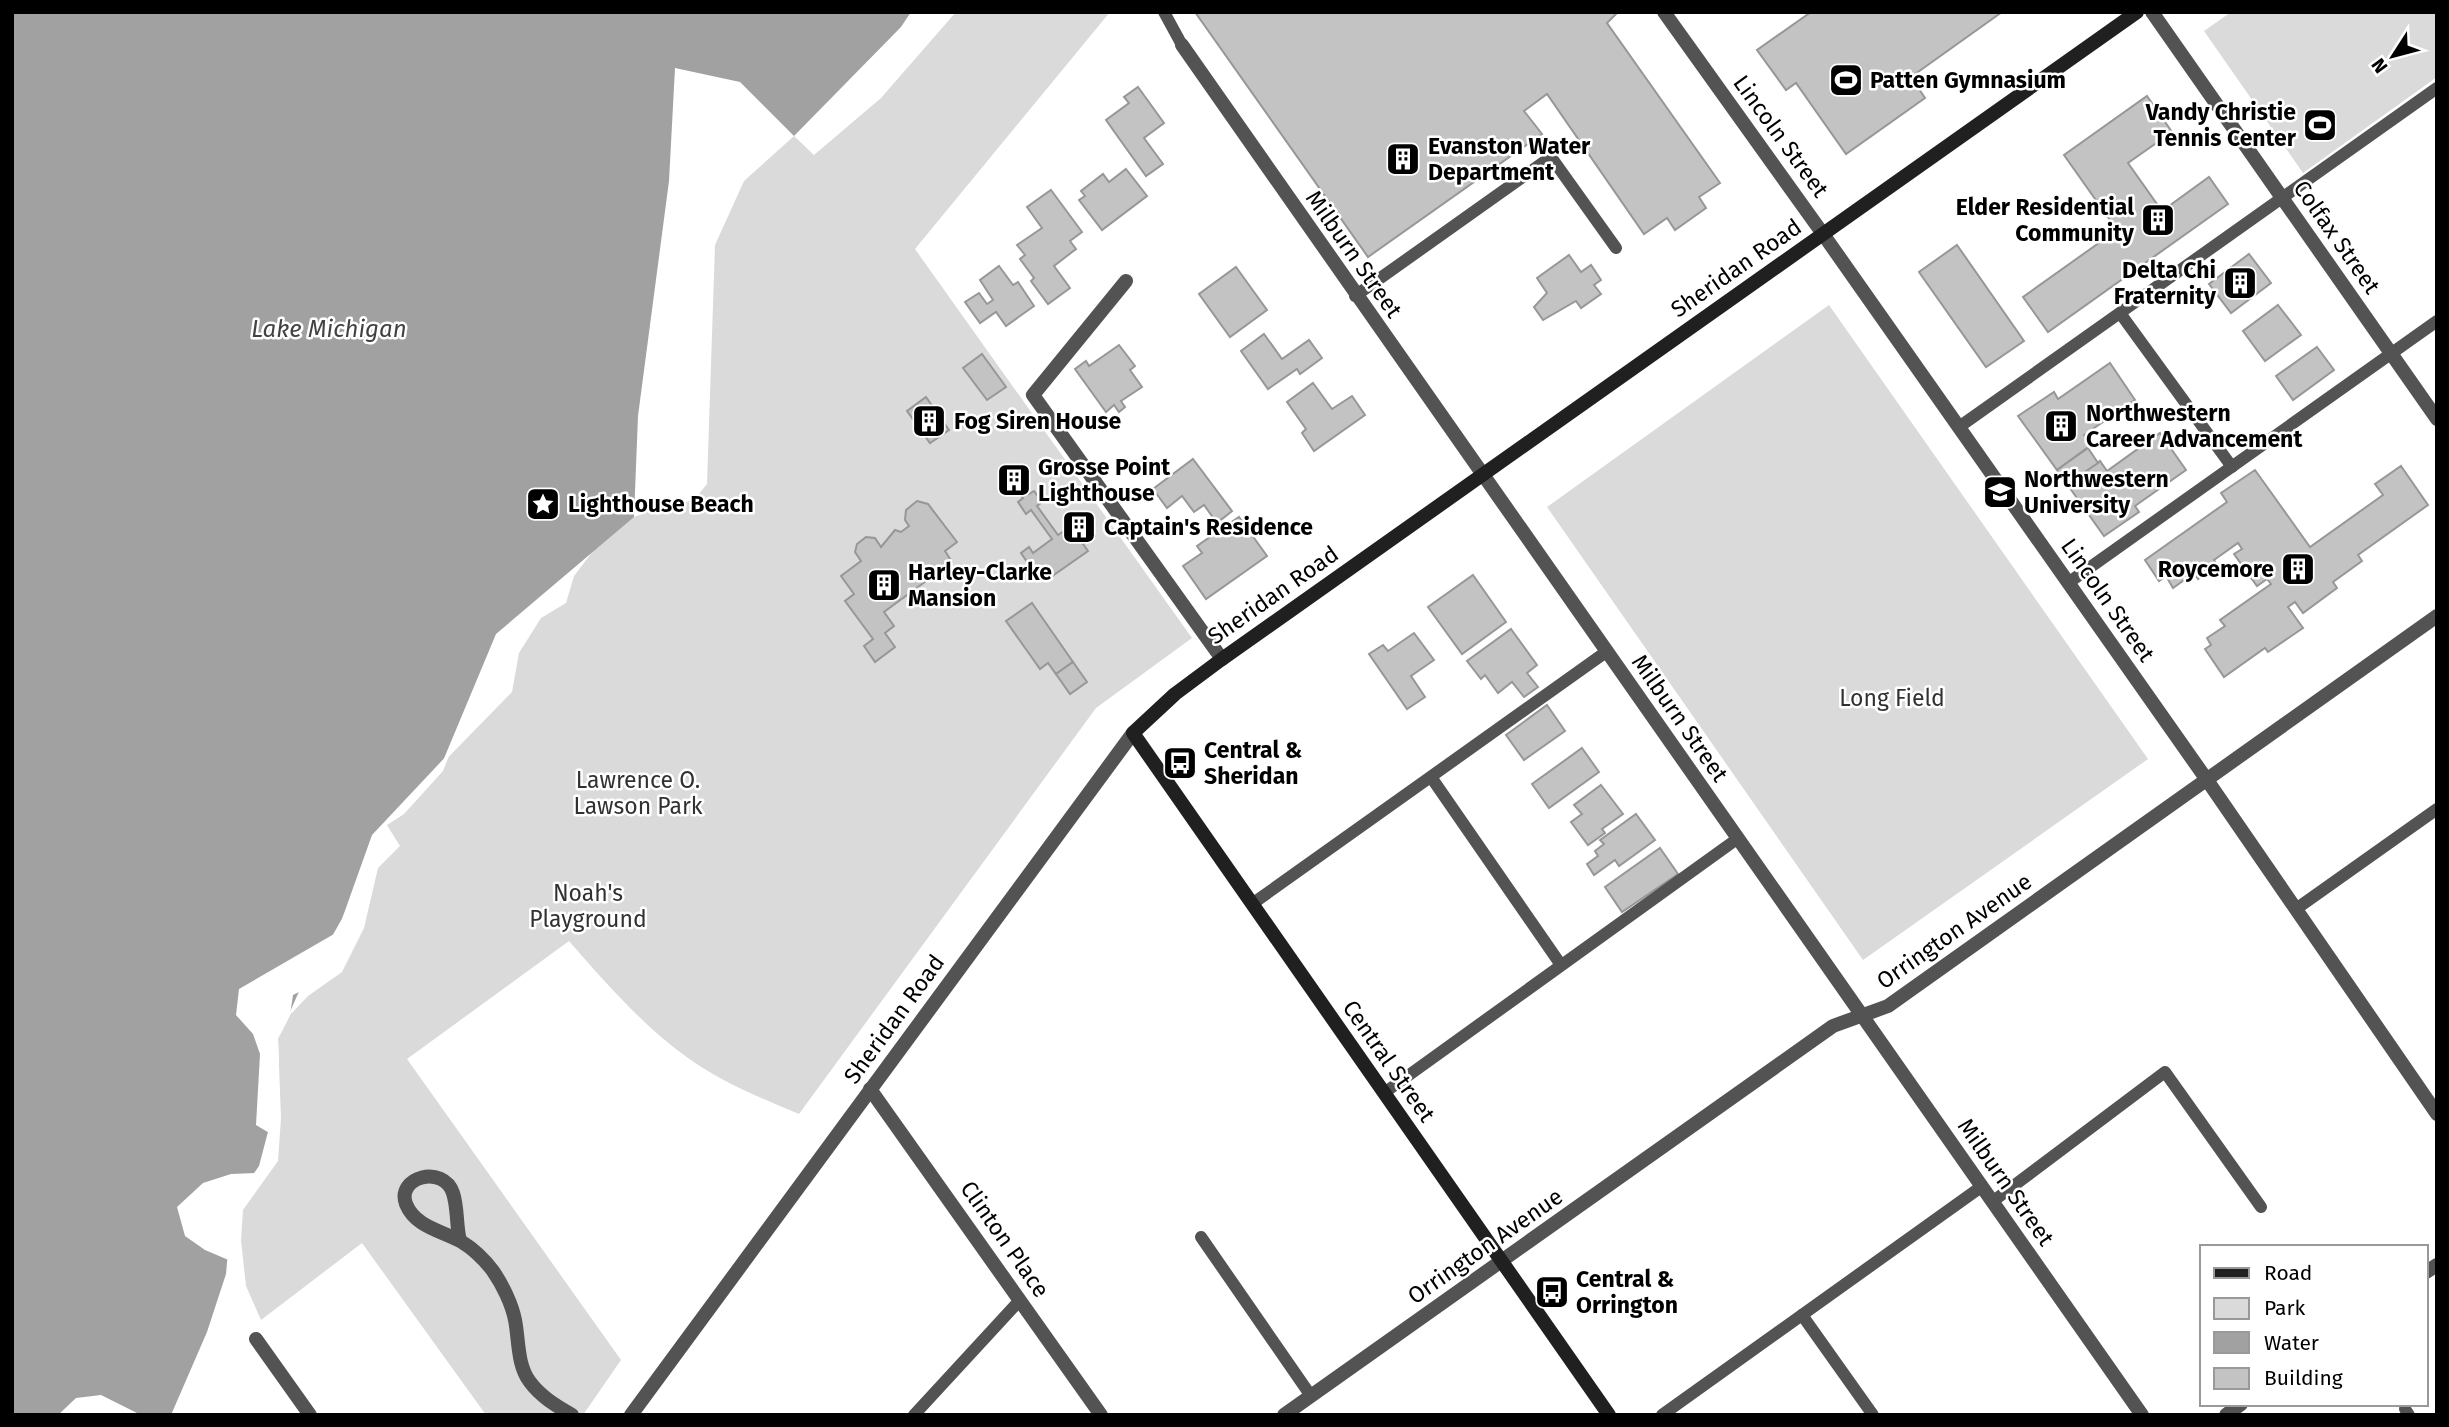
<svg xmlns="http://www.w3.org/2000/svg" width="2449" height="1427" viewBox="0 0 2449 1427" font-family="'Fira Sans',sans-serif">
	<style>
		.green { fill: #dadada }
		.water { fill: #a1a1a1 }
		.pier { fill: #fff }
		.building { fill: #c3c3c3; stroke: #979797; stroke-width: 2 }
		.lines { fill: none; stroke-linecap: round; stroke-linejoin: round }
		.service { stroke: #535353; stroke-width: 12 }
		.minor { stroke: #535353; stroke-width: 14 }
		.tertiary { stroke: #535353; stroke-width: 14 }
		.secondary { stroke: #202020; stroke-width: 14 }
		.labels { text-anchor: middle; stroke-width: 5; stroke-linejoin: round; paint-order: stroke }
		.poi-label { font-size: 23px; font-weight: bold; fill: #000; stroke: #fff; text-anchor: start }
		.street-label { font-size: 23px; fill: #000; stroke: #fff }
		.park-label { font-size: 23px; fill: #313131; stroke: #fff }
		.water-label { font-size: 24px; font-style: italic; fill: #424242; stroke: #fff }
	</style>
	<rect width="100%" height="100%" fill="#fff"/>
	<g class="green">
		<path d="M956,12H1110L915,249L1192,638L1096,708L799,1114C761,1098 721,1082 688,1058C644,1027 604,981 569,941L407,1059L621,1360L583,1415H486L362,1243L261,1320L246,1286L241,1240L243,1210L278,1161L281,1118L278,1039L290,1015L308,996L342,972L364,928L378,868L400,846L385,822L512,692L519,653L541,618L566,603L574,576L613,525L655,509L694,500L707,484L715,245L744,181L794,136L814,155L881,98Z"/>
		<path d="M2231,12H2437V77L2303,173L2204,31Z"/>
		<path d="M1829,305L2148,759L1863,960L1547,507Z"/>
	</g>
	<path class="water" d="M12,12H911L901,27L794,136L740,82L675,68L669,181L638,416L634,517L496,634L440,768L385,822L342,919L331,938L316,953L278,1039L269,1128L259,1166L232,1205L226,1274L207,1332L171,1415H12Z"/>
	<g class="pier">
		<path d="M451,751L443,771L404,814L387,825L379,838V864L369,897L345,921L334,940L319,955L301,991L293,995L290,1015L278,1039L279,1059L271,1134L256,1125L260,1054L253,1034L236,1015L239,989L334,934L342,919L372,835Z"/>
		<path d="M258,1173L235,1206L231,1261L205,1250L185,1236L177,1207L203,1183L231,1174Z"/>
		<path d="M101,1395L141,1415H58L76,1398Z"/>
	</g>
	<g class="building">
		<path d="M1195,12H1618L1607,23L1720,183L1699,197L1706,208L1675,230L1667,218L1644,234L1547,94L1524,111L1542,134L1368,257Z"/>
		<path d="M1811,12H2002L1911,77L1925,98L1846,154L1796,83L1786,90L1757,50Z"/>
		<path d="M1138,87L1164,123L1144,138L1163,164L1146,176L1106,120L1129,103L1124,97Z"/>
		<path d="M2147,96L2172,132L2128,163L2162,211L2209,177L2228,204L2048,332L2023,297L2117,230L2064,155Z"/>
		<path d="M1126,169L1147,196L1102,230L1079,200L1085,196L1081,191L1103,174L1109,182Z"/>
		<path d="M1051,190L1082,232L1070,241L1076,249L1054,266L1070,288L1048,304L1031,281L1034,278L1020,259L1025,255L1017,245L1042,228L1027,207Z"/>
		<path d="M1957,245L2024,341L1986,367L1919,272Z"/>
		<path d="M2249,254L2271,283L2231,313L2209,284Z"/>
		<path d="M1569,255L1581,272L1591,265L1601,280L1594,285L1601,294L1581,308L1576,301L1543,320L1534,307L1547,293L1537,278Z"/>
		<path d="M999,266L1013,285L1018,282L1034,306L1006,326L996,312L980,323L965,302L979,293L987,304L993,300L980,280Z"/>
		<path d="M1236,267L1267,310L1230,337L1199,294Z"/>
		<path d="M2278,305L2301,335L2265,361L2243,331Z"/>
		<path d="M1264,334L1282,359L1309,340L1322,358L1300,374L1297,369L1268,389L1241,351Z"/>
		<path d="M1119,345L1135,366L1130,370L1142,387L1121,401L1125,407L1119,412L1114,405L1106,412L1075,369L1086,361L1089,366Z"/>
		<path d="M2317,347L2334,370L2293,400L2276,376Z"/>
		<path d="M982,354L1006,387L987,400L963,368Z"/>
		<path d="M2110,363L2135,400L2084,435L2091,445L2057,470L2018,416L2054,392L2058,399Z"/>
		<path d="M1313,383L1332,409L1352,396L1365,415L1314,451L1302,433L1306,429L1287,402Z"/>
		<path d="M926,397L949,430L930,443L907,411Z"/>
		<path d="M2160,433L2186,470L2135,506L2139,512L2104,536L2067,484L2100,461L2107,471Z"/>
		<path d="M2088,448L2098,463L2067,484L2057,470Z"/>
		<path d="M1193,459L1232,511L1217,523L1204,505L1194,512L1182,496L1167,508L1153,489Z"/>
		<path d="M2401,466L2428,505L2358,555L2362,561L2333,582L2337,588L2303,613L2295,602L2288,607L2303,628L2268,652L2265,648L2224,677L2205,649L2211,645L2207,638L2225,626L2220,620L2271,584L2267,579L2257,586L2234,554L2242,549L2238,543L2214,560L2217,565L2198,579L2194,573L2173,588L2166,576L2159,581L2145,560L2227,502L2221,493L2255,470L2310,547L2383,495L2375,484Z"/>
		<circle cx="1014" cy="480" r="13"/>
		<path d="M1024,488L1029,494L1034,491L1042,502L1037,506L1058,535L1082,519L1095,536L1083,544L1088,551L1051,577L1049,575L1040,581L1021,553L1029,547L1033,553L1052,539L1031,510L1026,514L1018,502L1023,498L1018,492Z"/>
		<path d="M917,501L928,504L957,542L945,551L952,562L884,612L894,626L885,633L895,647L875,662L864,646L873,639L845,601L854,594L841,576L861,561L855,552L857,544L866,537L875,538L881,547L895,530L901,532L909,526L905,520L906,510Z"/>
		<path d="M1239,517L1267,556L1206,599L1183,566L1202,553L1197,546Z"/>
		<path d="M1473,575L1506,622L1462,654L1428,607Z"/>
		<path d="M1032,603L1073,662L1056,674L1048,663L1040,669L1006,621Z"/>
		<path d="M1511,629L1537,665L1527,673L1538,687L1524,697L1512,682L1498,693L1485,675L1481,679L1467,661Z"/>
		<path d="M1414,633L1434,660L1411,676L1425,697L1407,709L1369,654L1383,645L1388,651Z"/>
		<path d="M1073,662L1087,682L1070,694L1056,674Z"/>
		<path d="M1547,705L1565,731L1524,760L1506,735Z"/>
		<path d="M1582,748L1599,772L1549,808L1532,784Z"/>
		<path d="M1601,785L1623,814L1602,829L1605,833L1588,845L1571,822L1582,814L1574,805Z"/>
		<path d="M1636,814L1655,840L1619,866L1615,860L1594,875L1587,864L1598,856L1595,851L1604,844L1600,840Z"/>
		<path d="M1660,848L1678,874L1622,912L1605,887Z"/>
	</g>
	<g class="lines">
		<g class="service">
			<path d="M1164,12L1182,45"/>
			<path d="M1355,296L1551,157L1616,248"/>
			<path d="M2120,313L2232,467"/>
			<path d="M1959,427L2437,88"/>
			<path d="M2068,583L2437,321"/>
			<path d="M1431,777L1561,965"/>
			<path d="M1252,904L1606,652"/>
			<path d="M2296,909L2437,809"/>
			<path d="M1384,1093L1737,839"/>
			<path d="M1992,1202L2165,1072L2261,1207"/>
			<path d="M1201,1237L1311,1396"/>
			<path d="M1802,1315L1873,1415"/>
			<path d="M2405,1409L2409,1415"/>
			<path d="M914,1415L1020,1300"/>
			<path d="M1662,1415L1981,1187"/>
		</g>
		<g class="minor">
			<path d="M1664,12L1823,234"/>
			<path d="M2152,12L2437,419"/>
			<path d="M1182,45L2142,1415"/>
			<path d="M1126,281L1033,395L1222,659"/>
			<path d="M870,1089L1101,1415"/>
			<path d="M460,1241C456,1226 458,1208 453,1193C443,1164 396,1177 406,1204C415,1227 443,1231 462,1242C475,1250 484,1259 493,1271C502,1284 512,1304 515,1320C519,1340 517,1365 530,1382C541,1397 557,1406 572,1415"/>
			<path d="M256,1339L310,1415"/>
			<path d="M1284,1415L1833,1026L1888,1006L2437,616"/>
		</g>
		<g class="tertiary">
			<path d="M1823,234L2207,780L2437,1114"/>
			<path d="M2426,1272L2437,1265"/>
			<path d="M631,1415L1133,733"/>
			<path d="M2226,1415L2241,1404"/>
		</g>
		<path class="secondary" d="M1609,1415L1133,733L1175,694L1222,659L2137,12"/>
	</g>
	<defs>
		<g id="stadium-square" transform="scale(1.75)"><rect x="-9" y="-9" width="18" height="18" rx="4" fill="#000" stroke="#fff"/><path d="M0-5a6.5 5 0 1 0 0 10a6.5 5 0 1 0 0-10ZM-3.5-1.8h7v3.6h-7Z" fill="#fff"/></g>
		<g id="building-square" transform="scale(1.75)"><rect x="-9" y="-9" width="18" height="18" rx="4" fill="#000" stroke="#fff"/><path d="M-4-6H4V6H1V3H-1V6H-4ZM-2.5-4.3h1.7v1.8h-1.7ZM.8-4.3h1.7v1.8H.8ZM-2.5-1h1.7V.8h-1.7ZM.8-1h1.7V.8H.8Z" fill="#fff"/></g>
		<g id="university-square" transform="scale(1.75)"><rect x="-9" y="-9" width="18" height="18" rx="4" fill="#000" stroke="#fff"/><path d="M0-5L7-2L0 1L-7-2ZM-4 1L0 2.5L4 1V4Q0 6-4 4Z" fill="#fff"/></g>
		<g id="sight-square" transform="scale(1.75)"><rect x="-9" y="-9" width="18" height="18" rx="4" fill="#000" stroke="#fff"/><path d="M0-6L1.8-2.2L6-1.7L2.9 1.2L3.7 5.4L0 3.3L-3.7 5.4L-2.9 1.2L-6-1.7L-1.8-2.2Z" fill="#fff"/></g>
		<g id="bus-square" transform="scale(1.75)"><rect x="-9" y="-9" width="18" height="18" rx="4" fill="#000" stroke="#fff"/><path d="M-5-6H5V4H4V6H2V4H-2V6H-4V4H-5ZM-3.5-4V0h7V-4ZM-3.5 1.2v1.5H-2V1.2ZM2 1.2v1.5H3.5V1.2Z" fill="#fff"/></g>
	</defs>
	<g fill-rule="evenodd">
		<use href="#stadium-square" x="1846" y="80"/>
		<use href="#stadium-square" x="2320" y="125"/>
		<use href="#building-square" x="1403" y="159"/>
		<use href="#building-square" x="2158" y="220"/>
		<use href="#building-square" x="2240" y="283"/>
		<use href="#building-square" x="929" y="421"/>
		<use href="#building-square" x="2061" y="426"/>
		<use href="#building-square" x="1014" y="480"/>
		<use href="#university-square" x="2000" y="492"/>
		<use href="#sight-square" x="543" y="504"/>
		<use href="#building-square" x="1079" y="527"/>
		<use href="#building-square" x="2298" y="569"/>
		<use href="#building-square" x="884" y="585"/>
		<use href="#bus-square" x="1180" y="763"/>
		<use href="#bus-square" x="1552" y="1292"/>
	</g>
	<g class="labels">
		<g class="poi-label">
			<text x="1870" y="88">Patten Gymnasium</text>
			<text x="2296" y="120" text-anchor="end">Vandy Christie<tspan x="2296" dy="26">Tennis Center</tspan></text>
			<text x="1428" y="154">Evanston Water<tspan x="1428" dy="26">Department</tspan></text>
			<text x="2134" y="215" text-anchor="end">Elder Residential<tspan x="2134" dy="26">Community</tspan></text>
			<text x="2216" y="278" text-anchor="end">Delta Chi<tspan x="2216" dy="26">Fraternity</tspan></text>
			<text x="2086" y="421">Northwestern<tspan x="2086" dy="26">Career Advancement</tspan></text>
			<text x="954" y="429">Fog Siren House</text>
			<text x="1038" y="475">Grosse Point<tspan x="1038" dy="26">Lighthouse</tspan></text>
			<text x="2024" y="487">Northwestern<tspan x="2024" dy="26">University</tspan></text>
			<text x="568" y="512">Lighthouse Beach</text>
			<text x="1104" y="535">Captain's Residence</text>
			<text x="2274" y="577" text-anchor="end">Roycemore</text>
			<text x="908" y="580">Harley-Clarke<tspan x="908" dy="26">Mansion</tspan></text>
			<text x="1204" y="758">Central &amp;<tspan x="1204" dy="26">Sheridan</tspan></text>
			<text x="1576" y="1287">Central &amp;<tspan x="1576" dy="26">Orrington</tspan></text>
		</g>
		<g class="street-label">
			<text transform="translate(1781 136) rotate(54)" y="8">Lincoln Street</text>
			<text transform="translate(2337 237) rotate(55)" y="8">Colfax Street</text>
			<text transform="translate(1354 254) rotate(55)" y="8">Milburn Street</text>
			<text transform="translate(1736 268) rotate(-35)" y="8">Sheridan Road</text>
			<text transform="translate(1273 595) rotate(-35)" y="8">Sheridan Road</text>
			<text transform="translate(2108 600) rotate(55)" y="8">Lincoln Street</text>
			<text transform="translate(1680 718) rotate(55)" y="8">Milburn Street</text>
			<text transform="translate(1954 931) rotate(-35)" y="8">Orrington Avenue</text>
			<text transform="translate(894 1019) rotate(-54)" y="8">Sheridan Road</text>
			<text transform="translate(1389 1061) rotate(55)" y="8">Central Street</text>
			<text transform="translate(2006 1182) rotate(55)" y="8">Milburn Street</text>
			<text transform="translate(1005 1239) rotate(55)" y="8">Clinton Place</text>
			<text transform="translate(1485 1246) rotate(-35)" y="8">Orrington Avenue</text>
		</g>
		<g class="park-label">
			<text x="1892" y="706">Long Field</text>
			<text x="638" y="788">Lawrence O.<tspan x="638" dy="26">Lawson Park</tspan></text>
			<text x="588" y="901">Noah's<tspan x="588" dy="26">Playground</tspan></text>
		</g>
		<g class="water-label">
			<text x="329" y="337">Lake Michigan</text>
		</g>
	</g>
	<rect width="2449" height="1427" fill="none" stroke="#000000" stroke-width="28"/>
	<rect x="2200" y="1245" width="228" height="161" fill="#ffffff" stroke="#999999" stroke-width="2"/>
	<rect x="2214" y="1268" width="35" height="10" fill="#202020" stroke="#999999" stroke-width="2"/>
	<text x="2264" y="1280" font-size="21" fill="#000000">Road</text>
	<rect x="2214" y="1298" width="35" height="21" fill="#dadada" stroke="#999999" stroke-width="2"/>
	<text x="2264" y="1315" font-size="21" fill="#000000">Park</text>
	<rect x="2214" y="1332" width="35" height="21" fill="#a1a1a1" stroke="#999999" stroke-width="2"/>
	<text x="2264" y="1350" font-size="21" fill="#000000">Water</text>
	<rect x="2214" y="1368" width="35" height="21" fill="#c3c3c3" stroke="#999999" stroke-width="2"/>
	<text x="2264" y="1385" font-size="21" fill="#000000">Building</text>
	<g transform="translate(2393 56) rotate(234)" stroke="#ffffff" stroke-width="5" paint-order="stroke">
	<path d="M0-5L12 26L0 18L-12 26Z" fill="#000000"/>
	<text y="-10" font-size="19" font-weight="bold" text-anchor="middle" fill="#000000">N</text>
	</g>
</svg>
